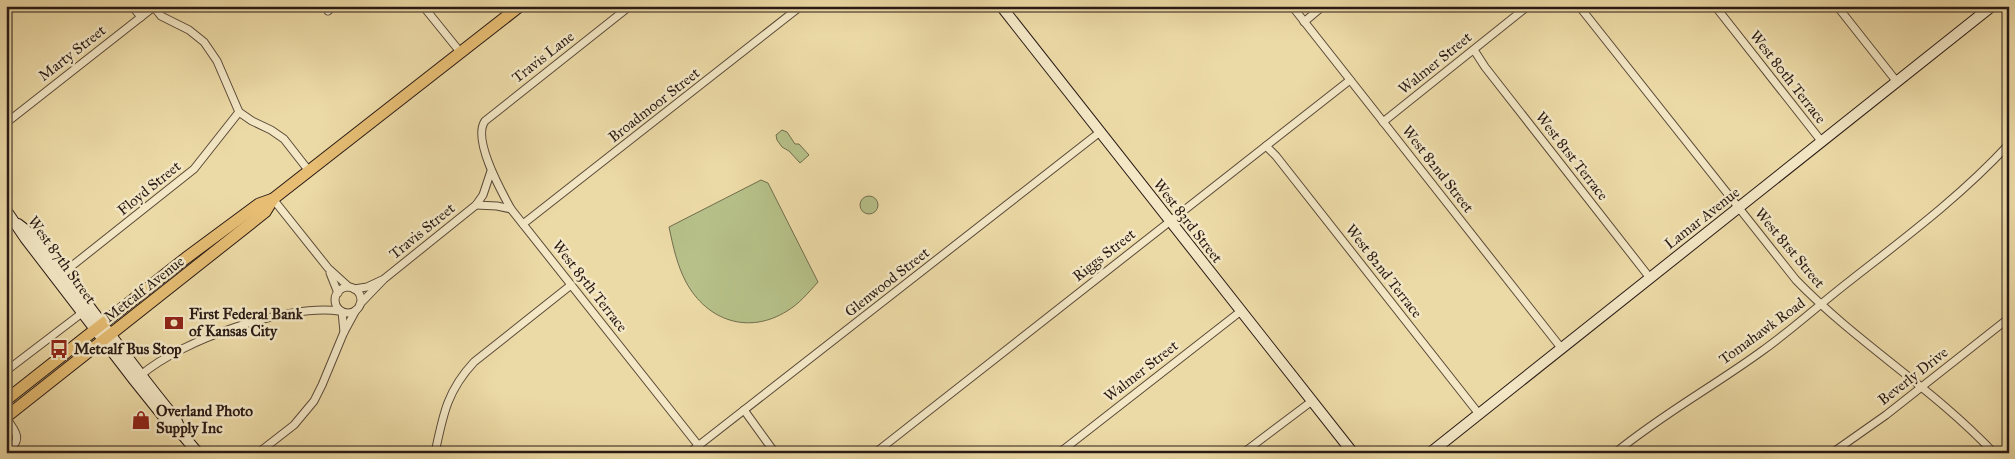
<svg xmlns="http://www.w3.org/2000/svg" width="2015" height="459" viewBox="0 0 2015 459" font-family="'IM FELL Great Primer',serif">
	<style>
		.green { fill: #b6c088; stroke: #706d4e }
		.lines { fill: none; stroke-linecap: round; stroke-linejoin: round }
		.street-casing { stroke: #5a4a39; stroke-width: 9 }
		.secondary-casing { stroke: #291a15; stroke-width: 12 }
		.primary-casing { stroke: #291a15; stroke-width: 13 }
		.street { stroke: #f3e7c5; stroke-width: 7 }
		.secondary { stroke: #f3e7c5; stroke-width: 10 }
		.primary { stroke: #e6bd73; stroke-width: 11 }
		.labels { text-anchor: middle; stroke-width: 5; stroke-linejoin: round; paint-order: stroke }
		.street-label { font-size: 15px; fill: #291a15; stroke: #f3e7c5 }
		.poi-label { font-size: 15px; font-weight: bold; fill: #291a15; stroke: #f3e7c5; text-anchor: start }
	</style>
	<rect width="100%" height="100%" fill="#ecdaa6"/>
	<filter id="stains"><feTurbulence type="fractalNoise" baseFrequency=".004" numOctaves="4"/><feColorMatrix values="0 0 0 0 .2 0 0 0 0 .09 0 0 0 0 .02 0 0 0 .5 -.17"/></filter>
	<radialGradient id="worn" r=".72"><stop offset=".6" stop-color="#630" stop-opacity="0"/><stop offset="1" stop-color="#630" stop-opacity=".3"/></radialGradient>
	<g class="green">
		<path d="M782,130L787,132L795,144H799L809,155L800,163L789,151L782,147L777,140L776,135Z"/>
		<path d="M761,180L768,183L818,282C808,293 799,304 787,311C749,335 707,321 686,282C677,265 673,246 669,227Z"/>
		<circle cx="869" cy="205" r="9"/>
	</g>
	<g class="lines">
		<g class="street-casing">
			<g id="street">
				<path d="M132,6L141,17"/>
				<path d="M423,6L461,53"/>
				<path d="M630,6L485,121C472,139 501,191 511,209L698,445"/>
				<path d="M1292,6L1562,349"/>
				<path d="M1579,6L1796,280C1857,343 1934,389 1994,453"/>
				<path d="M1715,6L1822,142"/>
				<path d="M1837,6L1897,82"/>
				<path d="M154,7L161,16L189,30L204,42L217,61L239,112L252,121L271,130L284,139L309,171"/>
				<path d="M328,11L333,6"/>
				<path d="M1304,22L1323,6"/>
				<path d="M1474,50L1485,67L1650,278"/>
				<path d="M1383,122L1528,6"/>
				<path d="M6,123L155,6"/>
				<path d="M1266,146L1276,156L1479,414"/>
				<path d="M273,199L328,268L349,287"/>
				<path d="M476,205L497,206L511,209"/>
				<path d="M523,224L801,6"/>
				<path d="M63,273L194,169L239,112"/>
				<path d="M330,273L338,293"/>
				<circle cx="348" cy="300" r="13"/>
				<path d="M354,289L367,287L382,280"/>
				<path d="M360,304L384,279L476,205L483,195L491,171"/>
				<path d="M342,312L344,332"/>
				<path d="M6,371L82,313"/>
				<path d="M141,375C182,340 285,304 339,311"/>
				<path d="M744,410L775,453"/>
				<path d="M6,418C16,431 24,441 6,451"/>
				<path d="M258,453L294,425L314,401L322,385L344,332L356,310"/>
				<path d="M435,453C443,415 447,391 474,362L571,285"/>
				<path d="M689,453L1100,132"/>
				<path d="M875,453L1350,80"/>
				<path d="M1059,453L1241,311"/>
				<path d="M1243,453L1312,401"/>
				<path d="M1615,453C1661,415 1714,386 1762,351C1793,329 1821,303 1851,280C1906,237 1961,196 2009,144"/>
				<path d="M1832,453L1886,415L2009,318"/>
			</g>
		</g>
		<g class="secondary-casing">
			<g id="secondary">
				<path d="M1001,6L1353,453"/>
				<path d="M6,210L25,238L134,380L170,425L181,433L198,453"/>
				<path d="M18,224C42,241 58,266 76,289C109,332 141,377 176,419L181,432"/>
				<path d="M1430,453L1992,6"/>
			</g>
		</g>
		<g class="primary-casing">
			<g id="primary">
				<path d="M6,400L186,258L259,204L273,199L520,6"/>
				<path d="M6,417L265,212L273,199"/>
			</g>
		</g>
		<use href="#street" class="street"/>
		<use href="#secondary" class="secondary"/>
		<use href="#primary" class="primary"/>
	</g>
	<defs>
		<g id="bank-bare" transform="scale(1.5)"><path d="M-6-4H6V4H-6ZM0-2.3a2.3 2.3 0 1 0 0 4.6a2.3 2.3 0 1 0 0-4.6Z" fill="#8f2418" stroke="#f3e7c5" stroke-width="2.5" paint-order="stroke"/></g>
		<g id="bus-bare" transform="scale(1.5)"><path d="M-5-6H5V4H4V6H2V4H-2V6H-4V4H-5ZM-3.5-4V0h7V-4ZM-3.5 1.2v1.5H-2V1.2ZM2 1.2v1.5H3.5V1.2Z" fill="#8f2418" stroke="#f3e7c5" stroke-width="2.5" paint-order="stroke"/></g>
		<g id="shop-bare" transform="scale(1.5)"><path d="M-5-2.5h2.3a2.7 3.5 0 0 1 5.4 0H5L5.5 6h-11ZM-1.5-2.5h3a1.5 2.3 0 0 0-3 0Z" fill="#8f2418" stroke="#f3e7c5" stroke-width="2.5" paint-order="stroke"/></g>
	</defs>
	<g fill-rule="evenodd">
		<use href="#bank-bare" x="174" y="323"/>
		<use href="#bus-bare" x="59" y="349"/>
		<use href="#shop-bare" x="141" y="420"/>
	</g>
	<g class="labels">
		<g class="street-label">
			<text transform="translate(72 53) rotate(-38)" y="5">Marty Street</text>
			<text transform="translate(543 57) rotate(-38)" y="5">Travis Lane</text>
			<text transform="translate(1435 63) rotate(-39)" y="5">Walmer Street</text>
			<text transform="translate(1788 77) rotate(52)" y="5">West 80th Terrace</text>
			<text transform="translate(654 105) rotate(-38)" y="5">Broadmoor Street</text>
			<text transform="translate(1572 156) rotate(52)" y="5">West 81st Terrace</text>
			<text transform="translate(1438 169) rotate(52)" y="5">West 82nd Street</text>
			<text transform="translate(149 188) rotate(-39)" y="5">Floyd Street</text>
			<text transform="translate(1702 218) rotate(-38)" y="5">Lamar Avenue</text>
			<text transform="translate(1188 221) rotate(52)" y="5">West 83rd Street</text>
			<text transform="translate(422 231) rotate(-39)" y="5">Travis Street</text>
			<text transform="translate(1790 248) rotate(50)" y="5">West 81st Street</text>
			<text transform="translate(1104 255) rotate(-38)" y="5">Riggs Street</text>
			<text transform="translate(62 260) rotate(54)" y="5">West 87th Street</text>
			<text transform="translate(1384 271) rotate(52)" y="5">West 82nd Terrace</text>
			<text transform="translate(887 282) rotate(-38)" y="5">Glenwood Street</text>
			<text transform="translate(590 286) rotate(52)" y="5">West 85th Terrace</text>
			<text transform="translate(144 289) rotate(-38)" y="5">Metcalf Avenue</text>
			<text transform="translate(1762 331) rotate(-36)" y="5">Tomahawk Road</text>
			<text transform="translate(1141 371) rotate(-38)" y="5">Walmer Street</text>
			<text transform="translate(1913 376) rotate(-38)" y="5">Beverly Drive</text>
		</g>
		<g class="poi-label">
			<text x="189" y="319">First Federal Bank<tspan x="189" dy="17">of Kansas City</tspan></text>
			<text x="74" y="354">Metcalf Bus Stop</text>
			<text x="156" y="416">Overland Photo<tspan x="156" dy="17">Supply Inc</tspan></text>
		</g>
	</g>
	<rect width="2015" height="459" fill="none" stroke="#ecdaa6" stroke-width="25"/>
	<rect x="8" y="8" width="2000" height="444" fill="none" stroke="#291a15" stroke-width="2.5"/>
	<rect x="12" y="12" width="1990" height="434" fill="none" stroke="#291a15"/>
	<rect width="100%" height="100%" filter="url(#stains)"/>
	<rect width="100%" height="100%" fill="url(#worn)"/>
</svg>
